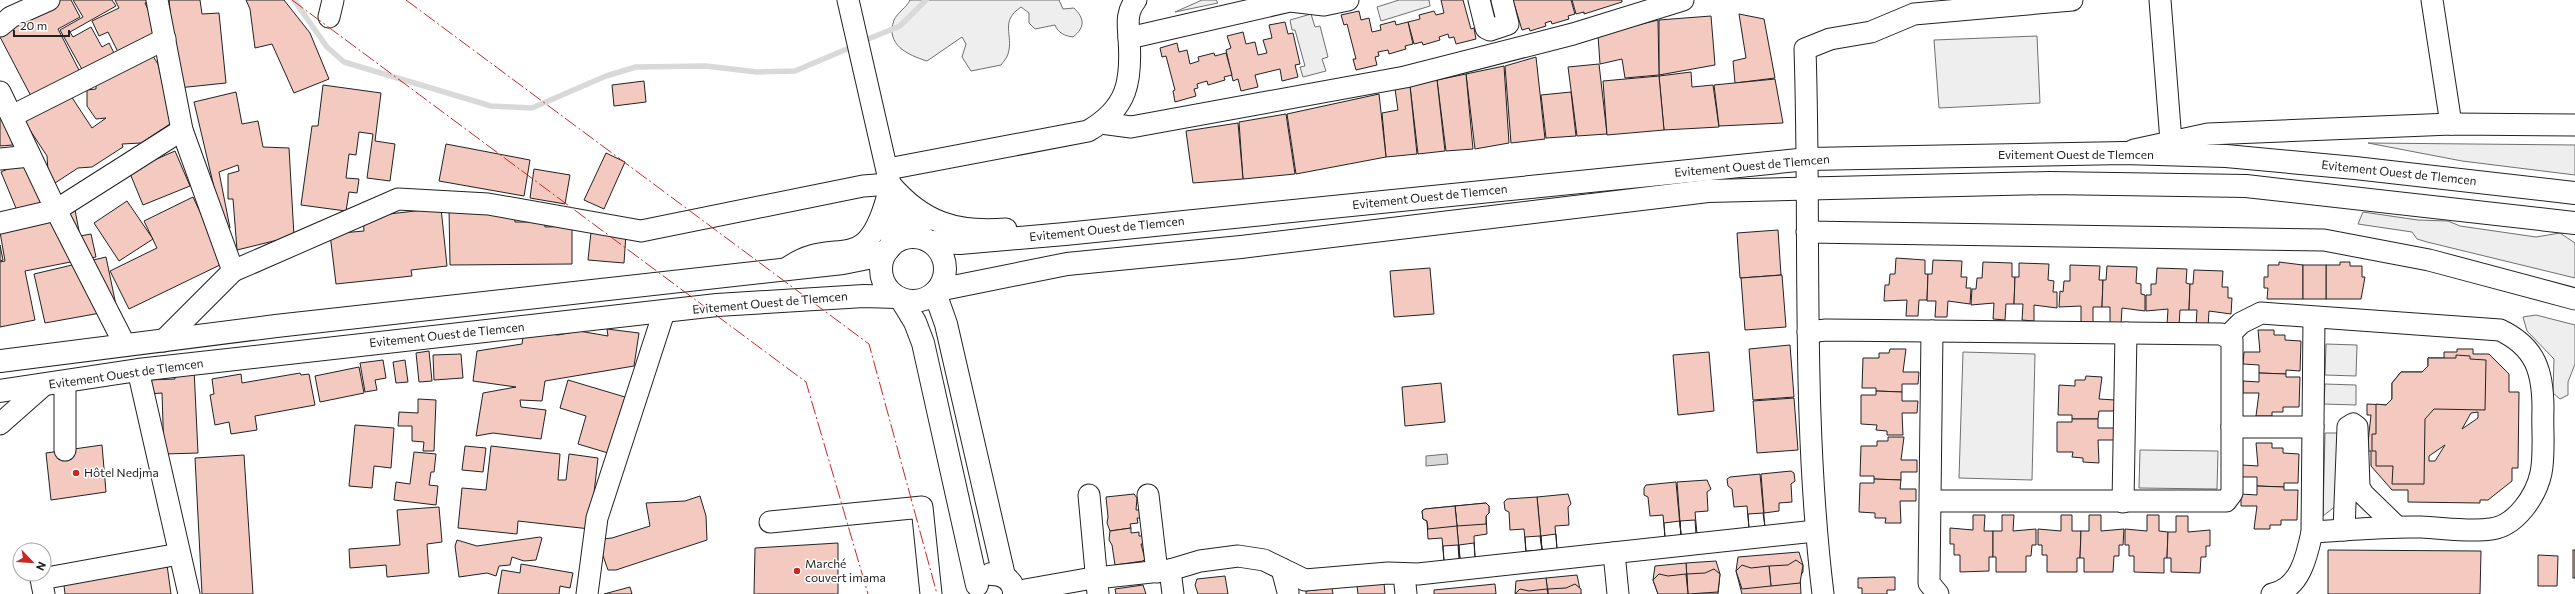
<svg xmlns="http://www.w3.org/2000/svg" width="2575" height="594" viewBox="0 0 2575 594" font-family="Commissioner,sans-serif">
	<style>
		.green { fill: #eee; stroke: #6f6f6f }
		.water { fill: #d9d9d9; stroke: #6f6f6f }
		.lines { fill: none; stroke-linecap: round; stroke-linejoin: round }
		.stream { stroke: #d9d9d9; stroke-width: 5.5 }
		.building { fill: #f3c9c0; stroke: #222; fill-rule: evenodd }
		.minor-casing { stroke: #222; stroke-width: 23 }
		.highway-casing { stroke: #222; stroke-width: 24 }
		.minor { stroke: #fff; stroke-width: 21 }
		.highway { stroke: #fff; stroke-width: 22 }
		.power { stroke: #c62828; stroke-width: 1; stroke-dasharray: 14 3 2 3; stroke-linecap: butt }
		.poi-dot { fill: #c62828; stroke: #fff; stroke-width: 1.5 }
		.labels { text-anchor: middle; stroke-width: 3; stroke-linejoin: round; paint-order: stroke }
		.street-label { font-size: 12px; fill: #222; stroke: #fff }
		.poi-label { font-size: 12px; fill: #222; stroke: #fff; text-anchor: start }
	</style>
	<rect width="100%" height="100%" fill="#fff"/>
	<g class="green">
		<path d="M910,0H1059L1063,9L1074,8C1084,18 1086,27 1073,37C1065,36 1058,33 1055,25L1035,29L1029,23V13L1021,7C999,22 1014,34 1008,54C1007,58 1003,62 1001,65L971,71L962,57L966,44L962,37L927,61C908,55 885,45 894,20C897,13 907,7 910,0Z"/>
		<path d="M1202,0H1216L1218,3L1175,12Z"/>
		<path d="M1399,0H1429L1430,6L1381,21L1377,7Z"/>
		<path d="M1311,14L1315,27L1320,26L1328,57L1322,59L1326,71L1303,77L1300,67L1305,66L1295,30H1292L1290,20Z"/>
		<path d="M2037,36L2040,103L1939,108L1934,40Z"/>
		<path d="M2368,143L2575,145V175L2462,161Z"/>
		<path d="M2363,212L2418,220L2448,221L2460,226L2536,237L2560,233L2575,243V278L2427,242L2417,239L2412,232L2358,224Z"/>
		<path d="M2536,315L2575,325V364L2568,382V395L2560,399L2553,393L2554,359L2527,331L2523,317Z"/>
		<path d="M2326,344L2357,345L2356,376L2325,375Z"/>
		<path d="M1963,352L2035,354L2032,480L1959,478Z"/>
		<path d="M2325,384L2356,385V405L2324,404Z"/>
		<path d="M2325,433H2338L2337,505L2323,516Z"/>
		<path d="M2140,450L2218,451L2217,489L2139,488Z"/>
	</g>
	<path class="water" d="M1447,454L1448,464L1426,466V456Z"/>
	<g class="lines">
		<g class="stream">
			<path d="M294,0L327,47L344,62L491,106L532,108L606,76L636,67L706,66L757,72L795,71L854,46"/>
			<path d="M861,42L900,26L926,0"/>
		</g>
	</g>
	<g class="building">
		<path d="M51,0H71L80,17L58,29L82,76L33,100L0,37V26Z"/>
		<path d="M73,0H112L116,6L70,32L73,37L91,27L102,47L109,43L115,55L84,73L60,30L83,17Z"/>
		<path d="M115,0H151L145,3L159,33L118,52L108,32L99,36L92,21L119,8Z"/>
		<path d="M169,0H200L202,14L219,13L226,83L178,88Z"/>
		<path d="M246,0H284L310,33L329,79L294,93L272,44L255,48L250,9Z"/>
		<path d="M1441,0H1463L1471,29L1474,28L1476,39L1456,44L1454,37L1449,38L1448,34L1439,37L1440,40L1423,45L1422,42L1414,44L1408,22L1420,19L1419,15L1434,11L1436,15L1444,13Z"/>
		<path d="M1513,0H1571L1575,14L1568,16L1569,19L1552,24L1551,21L1545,23L1546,26L1530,31L1529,28L1522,30Z"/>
		<path d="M1572,0H1622V2L1584,14V12L1576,14Z"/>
		<path d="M1359,11L1361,20L1369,18L1372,32L1381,30L1380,25L1395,21L1396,25L1408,22L1413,44L1405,46L1406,49L1389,54L1388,50L1378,52L1379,56L1375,57L1377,65L1356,70L1353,59H1356L1347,24L1344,25L1341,15Z"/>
		<path d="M1739,14L1764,19L1775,78L1735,83L1733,61L1746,58Z"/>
		<path d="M1711,16L1715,65L1659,75V20Z"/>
		<path d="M1658,20L1659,75L1625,78L1622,59L1600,64L1598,35Z"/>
		<path d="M1285,22L1288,34L1293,33L1300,64L1295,65L1298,77L1282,81L1280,69L1255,75L1258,87L1241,91L1238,79L1233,81L1226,50L1231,48L1227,36L1243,32L1246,44L1255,42L1258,55L1267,53L1263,40L1272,38L1269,25Z"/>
		<path d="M1177,43L1179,52L1187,50L1190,64L1199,61L1198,57L1214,53L1215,56L1226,53L1232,75L1224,77L1225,80L1208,85L1207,81L1197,84L1198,88L1194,89L1196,96L1175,102L1173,91L1175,90L1166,56L1162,57L1160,48Z"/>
		<path d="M149,50L158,64L163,86L172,100L173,122L141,143L122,144L123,147L92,167L78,168L55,183L48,171L47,156L22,118L36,108L54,107L71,96L92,128L106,118L96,119L87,106V90L96,89V85Z"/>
		<path d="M1536,57L1545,139L1511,143L1505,66Z"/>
		<path d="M1599,64L1607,134L1577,136L1568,67Z"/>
		<path d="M1504,66L1509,143L1475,149L1466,74Z"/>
		<path d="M1691,72L1692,87L1713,85L1719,127L1664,130L1659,76Z"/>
		<path d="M1466,74L1473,149L1446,151L1437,80Z"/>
		<path d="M1659,76L1664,130L1607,135L1603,81Z"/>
		<path d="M1775,79L1783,123L1719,126L1714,85Z"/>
		<path d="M1437,80L1445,151L1418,154L1410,86Z"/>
		<path d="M644,81L646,102L614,106L612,85Z"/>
		<path d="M323,85L381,93L375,141L395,144L390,181L367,178L373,134L359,132L356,155L349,154L346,178L359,179L357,193L349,192L346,211L301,205L312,126H318Z"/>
		<path d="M1410,86L1417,154L1386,157L1382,113L1398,110L1395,89Z"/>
		<path d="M236,92L242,124L258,121L263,147L289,148L294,236L237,250L233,199H228V174L239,171L238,165L219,172L230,228L224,230L194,102Z"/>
		<path d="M1571,92L1576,136L1546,138L1541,95Z"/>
		<path d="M1379,94L1386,157L1296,174L1287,114Z"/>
		<path d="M1286,114L1295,174L1243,179L1239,122Z"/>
		<path d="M0,115L13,145L0,146Z"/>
		<path d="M1238,123L1243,179L1193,183L1186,131Z"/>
		<path d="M446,144L530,160L524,196L439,181Z"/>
		<path d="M175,151L190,186L143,205L129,171Z"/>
		<path d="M606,153L625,162L604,209L584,200Z"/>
		<path d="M35,157L53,198L18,213L1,172Z"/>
		<path d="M534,169L570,175L565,204L530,198Z"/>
		<path d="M193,197L224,263L129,309L110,271L157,248L144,221Z"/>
		<path d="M127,201L153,239L119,261L94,223Z"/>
		<path d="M441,208L447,266L411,270L412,276L336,284L330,234L364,231L363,217Z"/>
		<path d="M449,209L514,211L515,222H544L545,227L572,226V264L450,265Z"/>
		<path d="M75,210L80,236L91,234L96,257L25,271L35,320L0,327V262L5,261L0,232L18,222Z"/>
		<path d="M1778,230L1781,275L1740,278L1737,233Z"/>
		<path d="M591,232L626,234L624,263L588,260Z"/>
		<path d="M0,245L3,260L0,261Z"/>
		<path d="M106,257L117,310L45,323L34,274Z"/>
		<path d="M1896,258L1925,260V274H1928L1927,300H1919L1918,316H1906L1907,300L1884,301L1885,285H1889L1890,274H1895Z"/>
		<path d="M1933,260L1962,261L1961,277H1967L1966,288H1971L1970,304L1948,301L1947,317H1935L1936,301H1927L1928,274H1932Z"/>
		<path d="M1983,262L2012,263V277H2015L2014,304H2006L2005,320L1993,319L1994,303L1971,305L1972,289H1976L1977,278H1982Z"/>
		<path d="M2279,262L2303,265V299H2267L2268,288H2264V277H2268V265H2279Z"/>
		<path d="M2340,262H2350V266H2362V277H2365L2361,299H2326V265H2340Z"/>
		<path d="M2019,263L2049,264L2048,280L2054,281L2053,292H2057V308L2034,305V321L2022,320L2023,304H2014L2015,277H2019Z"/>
		<path d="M2070,265L2100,266L2099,280H2103L2102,307H2093V323L2081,322V306L2059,307L2060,291L2063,292L2064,281H2070Z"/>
		<rect x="2303" y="265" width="23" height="34"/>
		<path d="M2107,266L2137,267L2136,283L2141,284V294L2145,295V311L2122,308L2121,324L2110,323V307H2102L2103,280H2106Z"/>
		<path d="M1430,268L1434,314L1394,317L1390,271Z"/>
		<path d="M2157,268L2187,269L2186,283L2190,284L2189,310H2180L2179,326L2167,325L2168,309L2146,311V295H2151V284H2156Z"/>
		<path d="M2194,270L2223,271L2222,287H2228V298H2232L2231,314L2209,311L2208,327L2196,326L2197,310H2189L2190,284H2193Z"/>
		<path d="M1782,275L1786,327L1745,330L1741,278Z"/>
		<path d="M607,329L639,333L634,366L545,381L542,401L520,400L521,407L546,410L541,439L493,433L476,436L483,393L516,387L473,381L477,351L522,344L524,330L558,335L579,331L608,336Z"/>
		<path d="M2258,330H2274V335H2285V340L2301,341L2300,371L2286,370V374L2259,373V365L2243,364L2244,352H2260Z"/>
		<path d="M1790,345L1794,397L1753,400L1749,349Z"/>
		<path d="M1890,349H1906L1903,372H1919L1918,384H1902V392L1876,391V388H1862L1863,358H1879V353H1889Z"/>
		<path d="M2457,349H2473V354H2489L2509,374V392H2519L2518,468H2512V481L2488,500H2480V503L2408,502V490H2392L2371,466V451H2367L2371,415H2367V404L2386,405L2392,399V383L2401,372H2422L2428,366V358H2444V352H2457ZM2478,412V418L2462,429L2471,413ZM2445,445L2435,461H2429V456Z"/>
		<path d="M429,351L432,381L419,382L416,353Z"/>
		<path d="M1709,352L1714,411L1678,415L1673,355Z"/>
		<path d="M461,354L463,378L434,380L433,355Z"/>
		<path d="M2456,355L2470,356V359L2486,360L2485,410L2434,409L2425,419L2424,484H2392L2393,466H2376V451H2372V434H2376V404L2386,405L2392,399V383L2401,372H2422L2428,366V358H2456Z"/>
		<path d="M383,360L386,378L375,380L377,390L365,392L360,363Z"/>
		<path d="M405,360L408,382L396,383L393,362Z"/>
		<path d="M359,367L364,393L320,402L315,376Z"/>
		<path d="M194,369L198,453L164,454L162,393L148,394L147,380L175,379L174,370Z"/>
		<path d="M300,373L301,375L309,374L315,405L255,416L257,430L231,434L229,422L215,425L210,395L214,394L212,379L241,374L242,383Z"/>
		<path d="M2259,373L2286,374V377H2300L2299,407H2283V412H2272V416H2256L2259,393H2243V381L2259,382Z"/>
		<path d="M2086,376L2102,377L2099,399L2115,400L2114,411H2099L2098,419H2072V415H2058L2059,385L2075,386V380H2085Z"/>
		<path d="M568,380L625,397L608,453L578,444L586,416L560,408Z"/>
		<path d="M1441,383L1445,422L1405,426L1402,387Z"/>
		<path d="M1876,391L1902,392V401H1918L1917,413H1902L1903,435H1887V431L1876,430L1877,425L1861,424V395H1876Z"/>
		<path d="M1794,398L1798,450L1757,453L1753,401Z"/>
		<path d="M418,399L436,400L434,451H423L424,442L412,441V426H398L399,412L418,413Z"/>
		<path d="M2072,419H2098V428H2114V440H2098L2099,463L2083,462V458L2072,457L2073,452H2057V422H2072Z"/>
		<path d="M355,425L394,428L391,468L374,466L372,488L349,486Z"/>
		<path d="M1888,437H1904L1901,460H1917V472H1901V480L1874,479V476H1860L1861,446H1877V441H1888Z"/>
		<path d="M2256,443H2272V448H2283V453L2299,454L2298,483H2284V487L2257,486V477H2242V465L2258,466Z"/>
		<path d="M102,445L106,492L51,500L46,453Z"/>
		<path d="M465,446L486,448L483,472L462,470Z"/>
		<path d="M491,446L560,454L558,480H566L569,454L598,458L590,529L518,521L517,534L458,528L462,488L486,490Z"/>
		<path d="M414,452L436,454L434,472H431L429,485L438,486L436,505L394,500L396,482L410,484Z"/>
		<path d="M244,455L253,594H202L195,458Z"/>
		<path d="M1791,471L1794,473L1795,481L1791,484L1792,502L1779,503V511L1764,513L1761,474Z"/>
		<path d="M1760,474L1765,527L1749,529L1747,506L1734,507L1732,489L1728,486L1727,479L1730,477ZM1763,513L1765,527L1749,528L1748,514Z"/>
		<path d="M1874,479L1901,480L1900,489H1916V501H1900L1901,523H1885L1886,518H1875V513L1859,512L1860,483H1874Z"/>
		<path d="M1707,480L1711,489L1707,492L1708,511L1695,512L1697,534L1681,536L1677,482ZM1695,520L1696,534L1681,536L1680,521Z"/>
		<path d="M1676,482L1681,536L1665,537L1663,515L1650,516L1648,497L1644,495V488L1646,485ZM1680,521L1681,536L1665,537L1664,523Z"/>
		<path d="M2257,486L2284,487V490H2298L2297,520H2281V525H2270V529H2254L2257,506H2241V494L2257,495Z"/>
		<path d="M1134,494L1137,498L1136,510H1140L1141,518H1137L1138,523L1130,524L1131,528L1110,531L1107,523L1108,517L1106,497Z"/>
		<path d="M1568,494L1571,504L1568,507L1569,525L1555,526L1557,549L1542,550L1537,497ZM1556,534L1557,549L1542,550L1541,536Z"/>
		<path d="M700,496L706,516L707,540L616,570H608L602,553V539L612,538L650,526L646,503L685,501Z"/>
		<path d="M1537,497L1542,550L1526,552L1524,529L1510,530L1509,512L1505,510L1504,502L1507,499ZM1540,536L1542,550L1526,551L1525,537Z"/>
		<path d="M1486,503L1489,506V513L1486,516L1487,534L1474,536L1475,558L1460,560L1455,506ZM1474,543L1475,558L1460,559L1459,545Z"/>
		<path d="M1486,503L1489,506V513L1486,516V524L1457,526L1455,506Z"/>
		<path d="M1455,506L1460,560L1444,561L1442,538L1428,539L1427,521L1423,519L1422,511L1425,509ZM1458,545L1459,559L1444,561L1443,546Z"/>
		<path d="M1455,506L1457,526L1428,529L1427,521L1423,519L1422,511L1425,509Z"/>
		<path d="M439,507L442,542L427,544L429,573L387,577L386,565L350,568L349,549L400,545L397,510Z"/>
		<path d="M1973,515H1985L1984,531H1993V557H1989V571L1960,572V555H1954V544H1950V528L1973,530Z"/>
		<path d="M2002,515H2014L2013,531L2036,529V545H2032L2031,556H2026V572H1996V557H1993V531H2002Z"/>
		<path d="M2061,515H2072V531H2081L2080,558H2077V572H2047V555H2042V545H2038V529L2061,531Z"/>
		<path d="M2089,515H2101V531L2124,529L2123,545H2119V556H2114L2113,572H2084V558H2080L2081,531H2089Z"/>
		<path d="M2147,515H2159V531L2168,532L2167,558H2164V573L2134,572V556H2129V545H2125V529L2147,531Z"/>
		<path d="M2176,516H2188V532L2210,530V546H2206V557H2201L2200,573L2171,572V558H2167L2168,532H2176Z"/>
		<path d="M1131,528V533L1139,532V536H1143L1144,544H1141L1145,559L1143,561L1115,565L1112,545L1109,540L1110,531Z"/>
		<path d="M540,537L542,538L536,560L524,561L512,557L510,565L499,566L496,576L487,573L459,577L455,546L457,540L477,546Z"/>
		<path d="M838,543V594H754L755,548Z"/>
		<path d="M2328,550L2481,551L2480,594H2328Z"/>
		<rect x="2573" y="550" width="2" height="28"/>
		<path d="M1799,552L1803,565V572L1800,576L1801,594H1742L1736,571L1738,557Z"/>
		<path d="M2538,555L2558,556L2557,586H2538Z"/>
		<path d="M1796,560L1803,565L1800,583L1771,586L1769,566L1788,565Z"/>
		<path d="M1716,561L1720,574L1718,594H1688L1686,563Z"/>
		<path d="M1686,563L1688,594H1658L1653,580L1655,566Z"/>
		<path d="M521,564L573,573L570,588L560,586L559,594H498L502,570L520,573Z"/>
		<path d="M167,565L171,594H65L63,577Z"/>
		<path d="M1742,565L1751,568L1769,566L1771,586L1742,589L1736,571Z"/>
		<path d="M1714,569L1720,574L1718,592L1688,594L1687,574L1705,573Z"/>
		<path d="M1659,574L1668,576L1686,574L1688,594H1658L1653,580Z"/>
		<path d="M1577,575L1581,594H1548L1546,578Z"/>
		<path d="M1225,576L1228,594H1198L1195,585L1197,579Z"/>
		<path d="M1895,577V590H1887V594H1862V588H1858V578Z"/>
		<path d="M1546,578L1548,594H1515L1516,581Z"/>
		<path d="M1384,583L1385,594H1358L1357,586Z"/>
		<path d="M1495,584L1496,594H1434V590Z"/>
		<path d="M1575,584L1581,589V594H1548V589L1566,588Z"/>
		<path d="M1143,585L1146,594H1116L1115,589Z"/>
		<path d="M630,587L632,594H604Z"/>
		<path d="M1332,588L1333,594H1306V591Z"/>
		<path d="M1520,589L1529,591L1547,589L1548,594H1515Z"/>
	</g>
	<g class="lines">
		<g class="minor-casing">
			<g id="minor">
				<path d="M157,0L182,130L233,271L163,341"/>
				<path d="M848,0L890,184L893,210L891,247"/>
				<path d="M1479,0L1486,28L1490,30L1508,24L1502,0"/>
				<path d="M2160,0L2171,141"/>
				<path d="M2432,0L2451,124"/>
				<path d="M329,17L333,0"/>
				<path d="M0,26L11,17L49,0"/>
				<path d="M1129,38L1290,1L1324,5L1348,0"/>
				<path d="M0,92L56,210L125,345"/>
				<path d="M12,116L165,39"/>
				<path d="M1101,123L1131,127L1405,77L1573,34L1683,0"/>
				<path d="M2134,150L2208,134L2451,124L2575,125"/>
				<path d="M0,159L30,156"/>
				<path d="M888,169L1088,131C1128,108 1132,81 1129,38C1128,24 1126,12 1136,0"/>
				<path d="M890,184C923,223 957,233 1006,229"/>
				<path d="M896,197L905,217L926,240"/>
				<path d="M0,223L56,210L182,130"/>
				<path d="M1807,232L2324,240L2429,260L2575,299"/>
				<path d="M786,269C835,232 864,281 887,198"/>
				<path d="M233,271L398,199L488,204L641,231L863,186L890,184"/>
				<path d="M1932,331L1929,583L1938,594"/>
				<path d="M1808,332L1826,330L2221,334L2232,340V493L2226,501H1931"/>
				<path d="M2228,336L2241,323L2261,313L2500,330C2536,347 2543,372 2543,409C2542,429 2545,453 2541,473C2536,496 2516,526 2491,529C2469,532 2444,528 2421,527C2385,526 2348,530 2312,532"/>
				<path d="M138,370L189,594"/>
				<path d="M0,424L43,386"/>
				<path d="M2232,427H2313"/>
				<path d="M65,450V383"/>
				<path d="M1089,495L1098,594"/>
				<path d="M1148,495L1157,572"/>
				<path d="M2123,502L2126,333"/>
				<path d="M770,522L922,507L931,594"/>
				<path d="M2344,530L2348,427L2353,424L2357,427L2359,487L2363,494L2396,526"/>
				<path d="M1614,553L1618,594"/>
				<path d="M1282,569L1288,592"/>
				<path d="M1170,570L1173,594"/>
				<path d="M1404,574L1406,594"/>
				<path d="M1014,592L1087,579L1170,570L1200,561L1238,556L1264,560L1305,580L1388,573L1418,574L1815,531"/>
				<path d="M44,594L41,579L179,554"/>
				<path d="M587,594L597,518L664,312"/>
				<path d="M1823,594C1801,413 1811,230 1805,49L1830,39L1871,32L1914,14L2072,0"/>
				<path d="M2272,594C2300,589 2307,556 2312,532L2314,318"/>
			</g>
		</g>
		<g class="highway-casing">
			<g id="highway">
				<circle cx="913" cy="269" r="32"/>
				<path d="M931,242L960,243L1065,234L1808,159L2124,153L2226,156L2355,168L2575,193"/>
				<path d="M938,290L1067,264L1241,247L1708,191L2049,183L2246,186L2575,223"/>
				<path d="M935,293L946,324L1004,576"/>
				<path d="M901,299L915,322L923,343L977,585"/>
				<path d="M0,361L276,326L843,263L873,257L888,250"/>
				<path d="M0,391L138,370L717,305L864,296L896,297"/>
				<path d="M991,574C1004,574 1014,581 1014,594"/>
			</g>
		</g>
		<use href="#minor" class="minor"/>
		<use href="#highway" class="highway"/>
		<g class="power">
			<path d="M292,0L806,382L868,594"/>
			<path d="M406,0L869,344L937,594"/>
		</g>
	</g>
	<g class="poi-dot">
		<circle cx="76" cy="473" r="4"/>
		<circle cx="797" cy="571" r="4"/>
	</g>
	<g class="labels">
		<g class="street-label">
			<text x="2076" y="159">Evitement Ouest de Tlemcen</text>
			<text transform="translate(1752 166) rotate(-5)" y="4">Evitement Ouest de Tlemcen</text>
			<text transform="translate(2399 173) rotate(6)" y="4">Evitement Ouest de Tlemcen</text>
			<text transform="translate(1430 197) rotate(-6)" y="4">Evitement Ouest de Tlemcen</text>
			<text transform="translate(1107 229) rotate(-6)" y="4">Evitement Ouest de Tlemcen</text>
			<text transform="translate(770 303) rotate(-5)" y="4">Evitement Ouest de Tlemcen</text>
			<text transform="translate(447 335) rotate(-6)" y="4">Evitement Ouest de Tlemcen</text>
			<text transform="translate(126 374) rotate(-8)" y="4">Evitement Ouest de Tlemcen</text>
		</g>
		<g class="poi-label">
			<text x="84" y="477">Hôtel Nedjma</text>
			<text x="805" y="568">Marché<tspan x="805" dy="14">couvert imama</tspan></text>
		</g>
	</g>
	<g transform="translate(32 562) rotate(115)"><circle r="19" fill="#ffffff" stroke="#a7a7a7"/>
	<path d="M0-3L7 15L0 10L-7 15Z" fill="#c62828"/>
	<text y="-6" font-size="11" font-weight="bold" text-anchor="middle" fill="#222222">N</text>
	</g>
	<path d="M14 30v6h55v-6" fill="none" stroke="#222222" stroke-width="2"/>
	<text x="20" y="30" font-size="12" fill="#222222" stroke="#ffffff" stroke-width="3" paint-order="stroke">20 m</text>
</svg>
